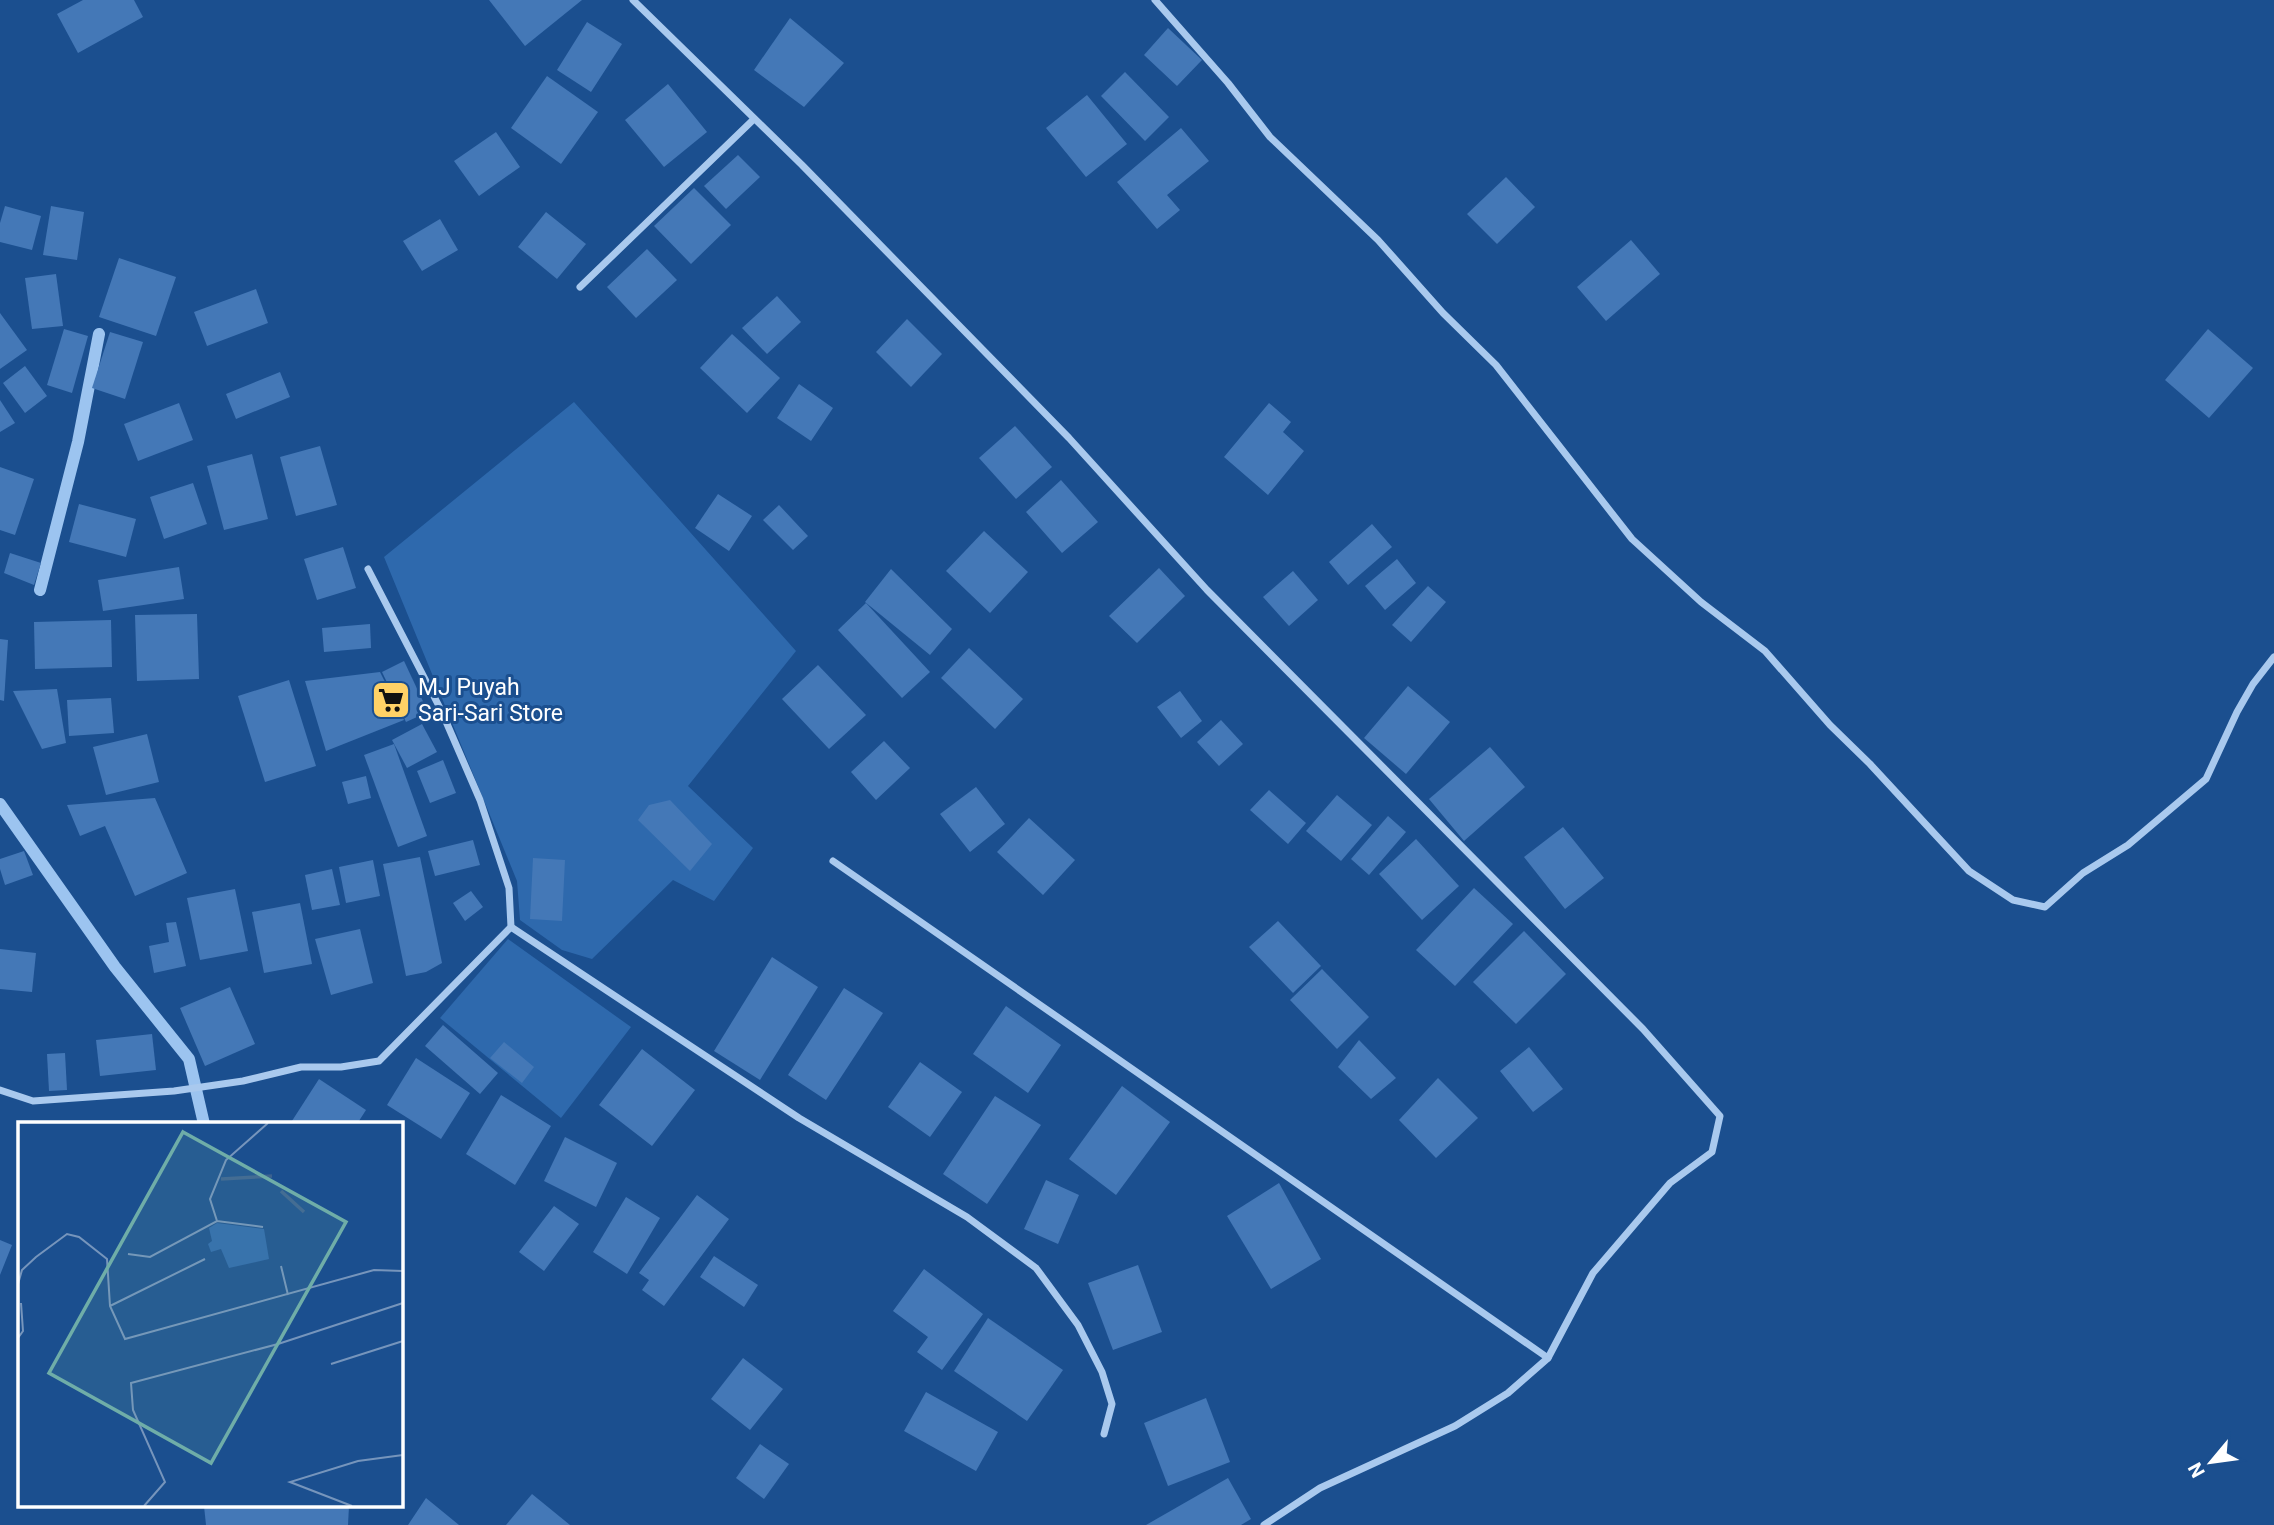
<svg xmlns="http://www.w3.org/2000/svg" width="2274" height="1525" viewBox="0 0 2274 1525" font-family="Roboto,sans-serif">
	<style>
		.green { fill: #2e69ad }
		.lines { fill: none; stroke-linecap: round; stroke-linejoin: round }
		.stream { stroke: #9cc4f0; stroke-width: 12 }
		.building { fill: #4478b7 }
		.street { stroke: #a9c9ee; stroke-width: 7 }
		.labels { text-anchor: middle; stroke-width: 6; stroke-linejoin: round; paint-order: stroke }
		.poi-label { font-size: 23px; fill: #fff; stroke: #1b4f8f; text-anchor: start }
		.inset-river { fill: none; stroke: #3c6290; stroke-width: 3.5 }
		.inset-road { fill: none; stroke: #7695bc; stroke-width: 2 }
		.view { fill: #6fada8; fill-opacity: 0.15; stroke: #6fada8; stroke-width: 3.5 }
		.inset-edge { fill: none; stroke: #fff; stroke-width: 3.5 }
	</style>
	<rect width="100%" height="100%" fill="#1b4f8f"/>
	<g class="green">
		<path d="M574,402L796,651L688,786L753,848L714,901L673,880L592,959L562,950L520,920L517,881L384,557Z"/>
		<path d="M508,939L631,1027L561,1118L440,1018Z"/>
	</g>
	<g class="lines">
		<g class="stream">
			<path d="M40,590L78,442L99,334"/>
			<path d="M0,804L115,967L189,1059L204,1124"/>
		</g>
	</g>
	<g class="building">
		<path d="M83,0H134L143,17L78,53L57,14Z"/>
		<path d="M489,0H582L525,46Z"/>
		<path d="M790,18L844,63L804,107L754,70Z"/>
		<path d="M587,22L622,44L591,92L557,70Z"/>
		<path d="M1168,28L1202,60L1177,86L1144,55Z"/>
		<path d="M1125,72L1169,117L1145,141L1101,96Z"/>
		<path d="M547,76L598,112L561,164L511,128Z"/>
		<path d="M668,84L707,132L664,167L625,120Z"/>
		<path d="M1087,95L1127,144L1086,177L1046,128Z"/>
		<path d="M1181,128L1209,161L1167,195L1180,210L1157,229L1117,182Z"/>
		<path d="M496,132L520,167L479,196L454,161Z"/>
		<path d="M738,155L760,177L726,209L704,186Z"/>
		<path d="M1506,177L1535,207L1497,244L1467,214Z"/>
		<path d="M694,188L731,225L691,264L654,226Z"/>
		<path d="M5,206L41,216L32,250L0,242V223Z"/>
		<path d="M51,206L84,212L77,260L43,255Z"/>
		<path d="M546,212L586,244L557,279L518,247Z"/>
		<path d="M440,219L458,250L422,271L403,241Z"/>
		<path d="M1631,240L1660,274L1606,321L1577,287Z"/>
		<path d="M647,249L677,280L636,318L607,287Z"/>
		<path d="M119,258L176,277L156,336L99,317Z"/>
		<path d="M56,274L63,326L32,329L25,278Z"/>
		<path d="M256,289L268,323L207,346L194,312Z"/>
		<path d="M777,296L801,322L767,354L742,328Z"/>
		<path d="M0,313L27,350L0,369Z"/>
		<path d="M907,319L942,354L911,387L876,352Z"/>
		<path d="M64,329L88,336L72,393L47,385Z"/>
		<path d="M2208,329L2253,368L2209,418L2165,380Z"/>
		<path d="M110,332L143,342L125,399L92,388Z"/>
		<path d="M732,334L780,378L747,413L700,368Z"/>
		<path d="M25,366L47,396L25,413L3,383Z"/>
		<path d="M280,372L290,397L236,419L226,394Z"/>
		<path d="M799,384L833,408L811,441L777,418Z"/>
		<path d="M0,400L15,423L0,432Z"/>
		<path d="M179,403L193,440L138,461L124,424Z"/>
		<path d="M1269,403L1291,422L1283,432L1304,451L1268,495L1224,457Z"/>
		<path d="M1015,426L1052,467L1016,499L979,458Z"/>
		<path d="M320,446L337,505L296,516L280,457Z"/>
		<path d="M252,454L268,519L224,530L207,466Z"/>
		<path d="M0,467L34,479L15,535L0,530Z"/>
		<path d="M1061,480L1098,522L1062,553L1026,512Z"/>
		<path d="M193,483L207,524L164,539L150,497Z"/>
		<path d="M718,494L752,516L729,551L695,528Z"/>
		<path d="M79,504L136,519L126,557L69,542Z"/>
		<path d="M779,505L808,536L793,550L763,520Z"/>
		<path d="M1372,524L1392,547L1348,585L1329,562Z"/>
		<path d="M984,531L1028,572L990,613L946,571Z"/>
		<path d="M343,547L356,588L317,600L304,559Z"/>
		<path d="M10,553L41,563L34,585L4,573Z"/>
		<path d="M1397,559L1416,583L1385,610L1365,586Z"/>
		<path d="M179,567L184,599L103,611L98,580Z"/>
		<path d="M1159,568L1185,596L1137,643L1109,616Z"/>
		<path d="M891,569L952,629L930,655L865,602Z"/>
		<path d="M1293,571L1318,600L1289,626L1263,597Z"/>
		<path d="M1428,586L1446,602L1411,642L1392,625Z"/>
		<path d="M866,603L930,672L902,698L838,630Z"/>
		<path d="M197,614L199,679L137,681L135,615Z"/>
		<path d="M111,620L112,667L35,669L34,622Z"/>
		<path d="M370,624L371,648L324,652L322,628Z"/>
		<path d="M0,639L8,640L4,701L0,700Z"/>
		<path d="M969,648L1023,699L995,729L941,678Z"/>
		<path d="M404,661L428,712L406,722L382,672Z"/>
		<path d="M818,665L866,715L829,749L782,699Z"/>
		<path d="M380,672L404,720L326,751L305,681Z"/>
		<path d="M289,680L316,766L265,782L238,696Z"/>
		<path d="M1408,686L1450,722L1406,774L1364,738Z"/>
		<path d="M57,689L66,743L42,749L13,691Z"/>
		<path d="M1180,691L1202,721L1181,738L1157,707Z"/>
		<path d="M111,698L114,733L69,736L67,700Z"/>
		<path d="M1221,720L1243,744L1219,766L1197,742Z"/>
		<path d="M422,724L437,752L407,768L392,740Z"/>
		<path d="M147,734L159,782L106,795L93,747Z"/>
		<path d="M884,741L910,768L876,800L851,772Z"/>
		<path d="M394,744L427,836L398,847L364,755Z"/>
		<path d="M1490,747L1525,787L1464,841L1429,799Z"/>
		<path d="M443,760L456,793L430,803L417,771Z"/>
		<path d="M366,776L371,798L348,804L342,782Z"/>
		<path d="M976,787L1005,824L970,852L940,814Z"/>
		<path d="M1269,790L1306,823L1288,844L1250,810Z"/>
		<path d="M1337,795L1372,825L1341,861L1306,831Z"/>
		<path d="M155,798L187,873L135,896L105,826L80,836L67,805Z"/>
		<path d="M670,800L712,844L690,871L638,820L649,805Z"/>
		<path d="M1388,816L1406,832L1369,875L1351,859Z"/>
		<path d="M1029,818L1075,860L1043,895L997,852Z"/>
		<path d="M1563,827L1604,878L1565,909L1524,857Z"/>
		<path d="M1416,839L1459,886L1422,920L1379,874Z"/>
		<path d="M473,840L480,865L435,876L428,851Z"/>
		<path d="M24,851L33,875L5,885L0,869V859Z"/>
		<path d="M420,857L442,963L426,972L406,976L383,864Z"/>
		<path d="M533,858L565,860L562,921L530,919Z"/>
		<path d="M373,860L380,896L346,903L339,867Z"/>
		<path d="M332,869L340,905L312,910L305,875Z"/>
		<path d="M1474,888L1513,924L1455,986L1416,950Z"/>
		<path d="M235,889L248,951L200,960L187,898Z"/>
		<path d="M471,891L483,907L465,921L453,903Z"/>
		<path d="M300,903L312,964L264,973L252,912Z"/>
		<path d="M1278,921L1321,966L1293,993L1249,947Z"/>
		<path d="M176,922L186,966L154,973L149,946L169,942L166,923Z"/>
		<path d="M360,929L373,983L331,995L315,939Z"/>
		<path d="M1524,931L1566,974L1516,1024L1473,982Z"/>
		<path d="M0,949L36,953L32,992L0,989Z"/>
		<path d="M772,957L818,987L760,1080L714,1051Z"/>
		<path d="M1322,969L1369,1017L1337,1049L1290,1000Z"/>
		<path d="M230,987L255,1044L205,1066L180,1008Z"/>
		<path d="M844,988L883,1013L826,1100L788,1075Z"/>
		<path d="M1006,1006L1061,1045L1028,1093L973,1054Z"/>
		<path d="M443,1025L498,1073L480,1094L425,1046Z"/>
		<path d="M152,1034L156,1070L100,1076L96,1040Z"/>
		<path d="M1359,1040L1396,1078L1371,1099L1338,1067Z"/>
		<path d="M504,1042L534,1067L522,1083L490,1058Z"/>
		<path d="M1529,1047L1563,1089L1533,1112L1500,1071Z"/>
		<path d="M642,1049L695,1090L652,1146L599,1105Z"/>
		<path d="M65,1053L67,1090L49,1091L47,1054Z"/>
		<path d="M416,1058L470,1093L441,1139L387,1105Z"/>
		<path d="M920,1062L962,1092L930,1137L888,1107Z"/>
		<path d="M1438,1078L1478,1118L1436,1158L1399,1120Z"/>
		<path d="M319,1079L366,1110L357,1124H290Z"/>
		<path d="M1122,1086L1170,1122L1116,1195L1069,1159Z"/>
		<path d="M501,1095L551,1126L515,1185L466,1154Z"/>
		<path d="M995,1096L1041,1125L987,1204L943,1174Z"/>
		<path d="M565,1137L617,1163L596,1207L544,1181Z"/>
		<path d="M1046,1180L1079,1195L1058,1244L1024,1229Z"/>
		<path d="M1279,1183L1321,1259L1271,1289L1227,1216Z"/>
		<path d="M697,1195L729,1219L664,1306L642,1290L649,1280L639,1273Z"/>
		<path d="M626,1197L660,1218L627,1274L593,1252Z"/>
		<path d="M554,1206L579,1224L544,1271L519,1252Z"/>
		<path d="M0,1240L12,1245L0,1275Z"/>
		<path d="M714,1256L758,1285L744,1307L700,1277Z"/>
		<path d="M1138,1265L1162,1332L1113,1350L1088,1283Z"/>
		<path d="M924,1269L983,1314L942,1370L917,1352L928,1337L893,1311Z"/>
		<path d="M988,1318L1063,1370L1027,1421L954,1371Z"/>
		<path d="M743,1358L783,1389L750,1430L711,1399Z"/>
		<path d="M926,1392L998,1432L976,1471L904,1431Z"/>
		<path d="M1206,1398L1230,1462L1168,1486L1144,1423Z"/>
		<path d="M760,1444L789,1464L764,1499L736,1478Z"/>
		<path d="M1228,1478L1251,1519L1241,1525H1146Z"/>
		<path d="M532,1494L570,1525H506Z"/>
		<path d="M426,1498L459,1525H408Z"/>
		<path d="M204,1506H349L348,1525H206Z"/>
	</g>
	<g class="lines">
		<g class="street">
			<path d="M633,0L802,165L1069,438L1207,590L1643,1029L1720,1116L1712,1152L1670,1183L1593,1273L1548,1358L1508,1393L1455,1426L1320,1488L1264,1525"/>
			<path d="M1155,0L1228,83L1270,137L1378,240L1443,313L1496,365L1632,539L1701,602L1765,651L1830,725L1870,764L1969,871L2013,900L2045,907L2083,873L2128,845L2206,779L2237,712L2253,684L2274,657"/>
			<path d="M580,287L754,119"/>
			<path d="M833,861L1548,1358"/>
			<path d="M511,927L799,1118L967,1217L1036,1268L1078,1325L1102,1372L1112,1404L1104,1434"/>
			<path d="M0,1090L33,1101L174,1091L243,1081L301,1067H341L379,1061L511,927L509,888L480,800L441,710L368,569"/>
		</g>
	</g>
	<defs>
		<g id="supermarket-square" transform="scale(2.0125)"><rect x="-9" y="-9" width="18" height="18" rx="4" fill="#ffd166" stroke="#1b4f8f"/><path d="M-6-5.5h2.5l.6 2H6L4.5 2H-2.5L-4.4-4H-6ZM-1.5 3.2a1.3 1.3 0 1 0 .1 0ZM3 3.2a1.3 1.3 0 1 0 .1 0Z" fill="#111"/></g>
	</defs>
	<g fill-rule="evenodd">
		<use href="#supermarket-square" x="391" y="700"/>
	</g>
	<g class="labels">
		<g class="poi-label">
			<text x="418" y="695">MJ Puyah<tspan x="418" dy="26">Sari-Sari Store</tspan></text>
		</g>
	</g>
	<g transform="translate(18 1122)">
		<rect width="385" height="385" fill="#1b4f8f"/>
		<path d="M199,101L246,107L251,137L211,146L203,127L193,130L190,122L194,119L191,106Z" fill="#2e69ad"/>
		<path class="inset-river" d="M203,57L254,54M263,69L286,90"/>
		<path class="inset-road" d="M199,99L192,77L208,38L250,1M110,132L132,135L199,99L245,105M263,144L270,173M0,162L4,148L18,135L49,112L61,115L89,137L92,184L107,217L356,148L385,149M92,184L187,137M0,216L5,209L3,181M313,242L385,219M126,384L147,360L115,288L113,261L260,222L385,181M334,384L272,360L340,339L385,333"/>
		<path class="view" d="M165,10L328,100L193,341L31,251Z"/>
		<rect width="385" height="385" class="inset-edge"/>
	</g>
	<g transform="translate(2211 1462) rotate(241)" stroke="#1b4f8f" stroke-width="5" paint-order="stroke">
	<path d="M0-5L12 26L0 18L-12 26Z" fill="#ffffff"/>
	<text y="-10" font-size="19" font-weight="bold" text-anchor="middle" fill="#ffffff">N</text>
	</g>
</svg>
